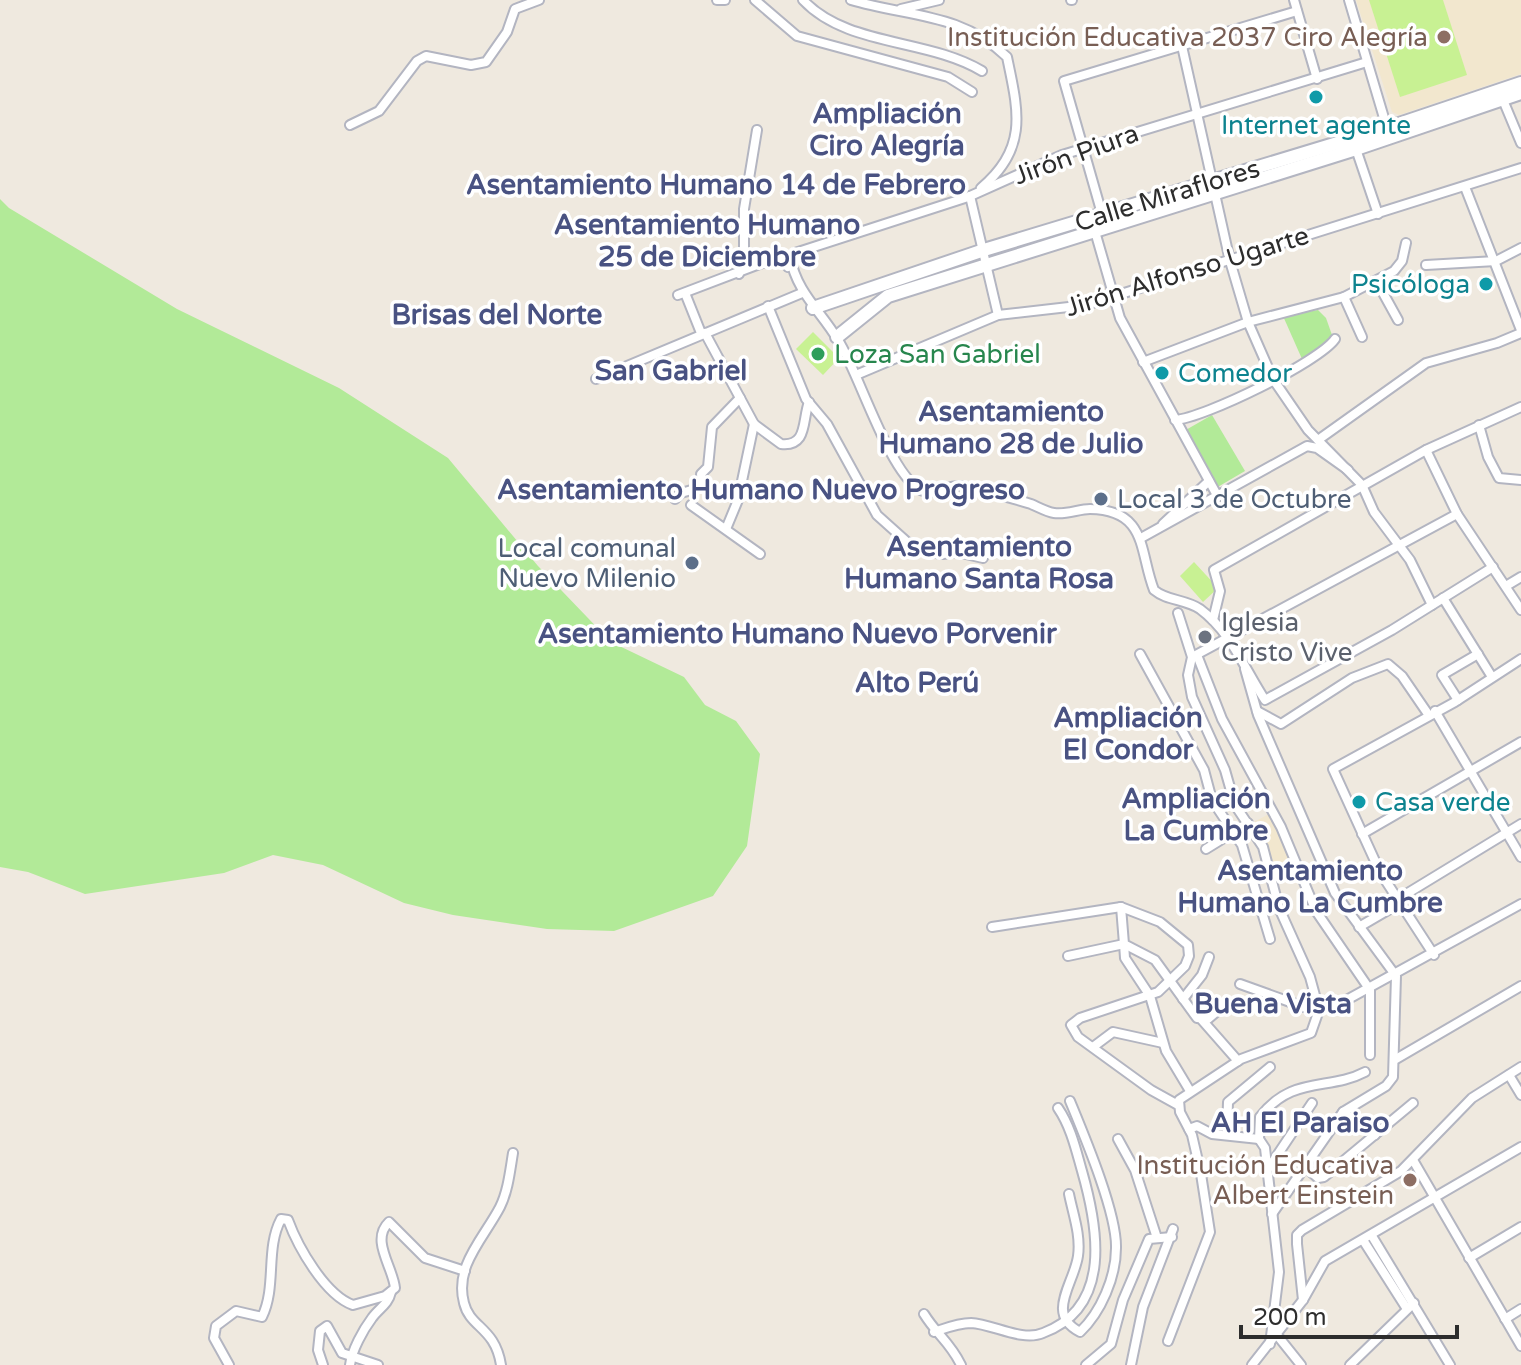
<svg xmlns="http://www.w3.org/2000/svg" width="1521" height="1365" viewBox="0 0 1521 1365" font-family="'Varela Round',sans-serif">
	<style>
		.education { fill: #f2e7ce }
		.green { fill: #b2ea98 }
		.pitch { fill: #c8f193 }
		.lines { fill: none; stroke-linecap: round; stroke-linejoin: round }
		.street-casing { stroke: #b3b5c1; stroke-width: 12 }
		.secondary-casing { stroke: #b3b5c1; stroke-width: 16 }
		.street { stroke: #fff; stroke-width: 8 }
		.secondary { stroke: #fff; stroke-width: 12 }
		.education-dot { fill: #8d6e63; stroke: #fff; stroke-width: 3 }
		.culture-dot { fill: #0f9aa8; stroke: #fff; stroke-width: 3 }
		.leisure-dot { fill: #2e9e5b; stroke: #fff; stroke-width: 3 }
		.service-dot { fill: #5c6f8a; stroke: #fff; stroke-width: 3 }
		.worship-dot { fill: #6b7280; stroke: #fff; stroke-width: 3 }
		.labels { text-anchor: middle; stroke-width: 7; stroke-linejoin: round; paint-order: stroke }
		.education-label { font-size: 26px; fill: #785e54; stroke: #fff; text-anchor: end }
		.culture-label { font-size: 26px; fill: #0d838f; stroke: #fff; text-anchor: start }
		.street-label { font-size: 26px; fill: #2d2d2d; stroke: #fff }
		.leisure-label { font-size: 26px; fill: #27864d; stroke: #fff; text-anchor: start }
		.service-label { font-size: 26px; fill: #4e5e75; stroke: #fff; text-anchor: start }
		.worship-label { font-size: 26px; fill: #5b616d; stroke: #fff; text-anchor: start }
		.neighbourhood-label { font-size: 28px; font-weight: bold; fill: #495282; stroke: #fff }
	</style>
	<rect width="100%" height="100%" fill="#efe9df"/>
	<g class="education">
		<path d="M1356,0H1521V74L1399,115L1392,112Z"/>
		<path d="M1271,813L1291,864L1273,871L1252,823Z"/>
	</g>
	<g class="green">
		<path d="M0,199L9,208L177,309L339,388L448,458L538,566L611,642L684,677L705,705L736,721L760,754L747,846L713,896L614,931L547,929L453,915L404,903L323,865L273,855L224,873L85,894L28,872L0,867Z"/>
		<path d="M1318,310L1326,318L1332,335L1321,347L1302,359L1283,316Z"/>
		<path d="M1212,415L1245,471L1216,488L1184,431Z"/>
	</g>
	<g class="pitch">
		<path d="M1369,0H1443L1467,75L1400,97Z"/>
		<path d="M813,332L839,358L823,375L796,349Z"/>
		<path d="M1194,562L1218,588L1203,602L1180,576Z"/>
	</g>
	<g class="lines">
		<g class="street-casing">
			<g id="street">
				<path d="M717,0H725"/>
				<path d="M755,0L797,36L948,77L972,92"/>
				<path d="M803,0C847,47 927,38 982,71"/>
				<path d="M851,0C908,17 960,12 1007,57C1018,110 1029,148 981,188"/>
				<path d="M1071,0H1072"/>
				<path d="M1294,0L1317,79"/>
				<path d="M1349,0L1387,128"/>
				<path d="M901,9L939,0"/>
				<path d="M1182,46L1230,261L1248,322L1273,379L1308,430L1362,485L1374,512L1410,560L1432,605"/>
				<path d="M1367,62L1062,155L968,197L795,253L790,257C797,293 820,310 838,340C859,373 888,470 919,489C931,497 947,485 960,486C985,490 1008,497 1031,504C1038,507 1047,512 1054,513C1066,515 1079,509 1090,509C1148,510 1139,552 1154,590C1167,601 1185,599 1200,609C1231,632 1244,668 1265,700L1392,630L1493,567"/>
				<path d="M1503,100L1521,143"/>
				<path d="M350,125L379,111L417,61L426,56L471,65L486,62L507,32L515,9L539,0"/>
				<path d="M1356,149L1378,214"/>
				<path d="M1465,187L1521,330"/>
				<path d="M970,196L998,315"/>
				<path d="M1426,265L1496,261L1521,248"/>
				<path d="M739,274L744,260V209L757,130"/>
				<path d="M1377,282L1398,320"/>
				<path d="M685,293L701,333"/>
				<path d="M678,295L778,257L783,258L788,267"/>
				<path d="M1344,297L1362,337"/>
				<path d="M768,306L806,399L827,424L877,515L916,550L943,554L957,552L983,558"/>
				<path d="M705,333L754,424L781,444C808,447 802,420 809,402"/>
				<path d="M1143,362L1248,322L1344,297L1394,271L1402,261L1406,243"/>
				<path d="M856,375L998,315L1086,305L1521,168"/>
				<path d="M596,379L802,293"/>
				<path d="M1175,420C1204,418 1319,362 1335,339"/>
				<path d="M1479,425L1488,457L1499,478L1521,480"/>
				<path d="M1318,440L1426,363L1497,343L1521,333"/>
				<path d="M1426,450L1457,514L1521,610"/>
				<path d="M1218,497L1120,318L1094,228L1102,214L1064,81L1297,11"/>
				<path d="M675,499L681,493L702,487L701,474L708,467L712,427L740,398"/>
				<path d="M691,505L760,554"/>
				<path d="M1163,524L1209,481"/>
				<path d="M726,529L738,500L754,424"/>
				<path d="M1141,538L1307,446L1317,448L1348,470"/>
				<path d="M1506,586L1521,577"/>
				<path d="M1443,598L1492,677"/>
				<path d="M1213,620L1220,591L1214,570L1426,450L1521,407"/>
				<path d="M1140,654L1204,770L1212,800L1242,845L1270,939"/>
				<path d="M1197,655L1222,719L1281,827L1316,911L1370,990V1055"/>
				<path d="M1194,656L1457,514"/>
				<path d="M1245,669L1258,715L1335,893L1396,976L1393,1077L1386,1086L1343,1112L1272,1214"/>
				<path d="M1458,700L1442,675L1478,654"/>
				<path d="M1257,711L1281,724L1352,678L1388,664L1402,676L1428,714"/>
				<path d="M1435,711L1521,857"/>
				<path d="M1362,834L1521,742"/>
				<path d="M1206,849L1248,823"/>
				<path d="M1398,899L1521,824"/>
				<path d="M1121,907L1124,944L1155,960L1197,1018L1208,1019L1222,1007"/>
				<path d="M992,927L1121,907L1160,922L1188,945L1189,956L1185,966L1158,992L1080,1018L1071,1025L1078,1037L1151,1090L1178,1105"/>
				<path d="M1359,927L1400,903"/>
				<path d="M1434,955L1380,872L1333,769L1455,702L1521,659"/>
				<path d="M1068,956L1124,944L1125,958L1150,996L1166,1051L1190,1091"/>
				<path d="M1240,984L1304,1007L1332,1008L1521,904"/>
				<path d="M1183,999L1202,975L1209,957"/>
				<path d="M1202,1020L1238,1061"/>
				<path d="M1093,1047L1113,1032L1163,1043"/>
				<path d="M1396,1059L1521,986"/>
				<path d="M1509,1075L1521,1095"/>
				<path d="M1343,1112L1375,1135"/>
				<path d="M1189,1129L1197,1126L1212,1134L1259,1139"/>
				<path d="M1227,1134L1228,1102L1270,1067"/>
				<path d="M1118,1139L1135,1170L1157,1238"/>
				<path d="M1259,1139L1265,1148L1279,1272L1270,1344"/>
				<path d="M1259,1139L1260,1117C1292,1075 1329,1091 1365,1072"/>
				<path d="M1413,1160L1521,1346"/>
				<path d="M1304,1166L1318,1178L1324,1177L1413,1103"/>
				<path d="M1268,1169L1312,1103"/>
				<path d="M1069,1194C1073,1214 1081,1235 1078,1256C1074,1284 1045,1314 1080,1332C1101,1312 1116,1277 1116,1248C1117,1213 1084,1135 1070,1101"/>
				<path d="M1372,1236L1450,1365"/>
				<path d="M1363,1240L1407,1309"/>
				<path d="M1469,1258L1521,1227"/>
				<path d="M1303,1300L1297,1244V1235L1302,1230L1401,1171L1472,1098L1521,1067"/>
				<path d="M924,1314C937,1335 950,1342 961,1365"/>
				<path d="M1505,1319L1521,1309"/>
				<path d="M934,1332C946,1328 958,1323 971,1323C993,1324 1022,1342 1043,1333C1113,1307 1098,1227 1082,1171C1076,1150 1071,1127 1058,1108"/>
				<path d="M1277,1335L1301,1365"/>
				<path d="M1168,1341L1210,1232L1201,1174L1192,1135L1180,1112L1179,1100L1241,1059L1311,1033L1319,1010L1310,977L1279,908L1263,847L1235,805L1225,770L1192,697L1188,675L1192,657L1178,613"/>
				<path d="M229,1365L214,1338L216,1326L236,1311L262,1317C277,1286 265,1249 281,1219L288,1220C298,1247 325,1295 353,1305L385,1296L395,1288C393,1267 370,1240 389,1222L425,1258L465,1271"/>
				<path d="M323,1365L318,1350L320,1331L327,1326L342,1353L378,1365"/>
				<path d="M350,1365C352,1350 363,1330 372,1318C379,1308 388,1305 391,1292"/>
				<path d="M501,1365C495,1327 470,1328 464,1303C454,1266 484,1238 500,1207C508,1191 510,1171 513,1153"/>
				<path d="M1086,1365L1111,1344L1123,1300L1149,1239L1172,1237"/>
				<path d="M1131,1365L1143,1307L1173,1229"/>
				<path d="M1252,1365L1303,1300L1325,1261L1521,1147"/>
				<path d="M1350,1365L1414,1303"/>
			</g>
		</g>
		<g class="secondary-casing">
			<g id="secondary">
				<path d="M813,308L984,250L1387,128L1521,83"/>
				<path d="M837,337L888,296L1356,149L1521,93"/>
			</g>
		</g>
		<use href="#street" class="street"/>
		<use href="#secondary" class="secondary"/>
	</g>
	<g class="education-dot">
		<circle cx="1444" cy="37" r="8"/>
		<circle cx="1410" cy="1180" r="8"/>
	</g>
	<g class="culture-dot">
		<circle cx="1316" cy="97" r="8"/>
		<circle cx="1486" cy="284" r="8"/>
		<circle cx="1162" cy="373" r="8"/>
		<circle cx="1359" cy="802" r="8"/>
	</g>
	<circle class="leisure-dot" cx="818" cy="354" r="8"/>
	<g class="service-dot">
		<circle cx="1101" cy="499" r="8"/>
		<circle cx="692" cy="563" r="8"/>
	</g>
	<circle class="worship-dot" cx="1205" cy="637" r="8"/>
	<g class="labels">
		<g class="education-label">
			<text x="1428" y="46">Institución Educativa 2037 Ciro Alegría</text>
			<text x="1394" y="1174">Institución Educativa<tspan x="1394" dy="30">Albert Einstein</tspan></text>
		</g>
		<g class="culture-label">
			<text x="1316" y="134" text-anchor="middle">Internet agente</text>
			<text x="1470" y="293" text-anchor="end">Psicóloga</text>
			<text x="1178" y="382">Comedor</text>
			<text x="1375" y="811">Casa verde</text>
		</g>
		<g class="street-label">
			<text transform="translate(1076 154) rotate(-20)" y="9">Jirón Piura</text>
			<text transform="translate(1167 195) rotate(-17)" y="9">Calle Miraflores</text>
			<text transform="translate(1187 271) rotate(-17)" y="9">Jirón Alfonso Ugarte</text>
		</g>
		<g class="leisure-label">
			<text x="834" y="363">Loza San Gabriel</text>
		</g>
		<g class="service-label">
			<text x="1117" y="508">Local 3 de Octubre</text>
			<text x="676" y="557" text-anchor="end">Local comunal<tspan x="676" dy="30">Nuevo Milenio</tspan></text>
		</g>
		<g class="worship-label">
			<text x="1221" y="631">Iglesia<tspan x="1221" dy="30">Cristo Vive</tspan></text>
		</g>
		<g class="neighbourhood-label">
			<text x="887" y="123">Ampliación<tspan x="887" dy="32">Ciro Alegría</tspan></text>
			<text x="716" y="194">Asentamiento Humano 14 de Febrero</text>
			<text x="707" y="234">Asentamiento Humano<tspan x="707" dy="32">25 de Diciembre</tspan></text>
			<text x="497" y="324">Brisas del Norte</text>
			<text x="671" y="380">San Gabriel</text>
			<text x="1011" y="421">Asentamiento<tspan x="1011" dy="32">Humano 28 de Julio</tspan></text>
			<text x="761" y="499">Asentamiento Humano Nuevo Progreso</text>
			<text x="979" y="556">Asentamiento<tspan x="979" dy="32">Humano Santa Rosa</tspan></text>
			<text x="797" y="643">Asentamiento Humano Nuevo Porvenir</text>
			<text x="917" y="692">Alto Perú</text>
			<text x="1128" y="727">Ampliación<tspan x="1128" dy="32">El Condor</tspan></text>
			<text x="1196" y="808">Ampliación<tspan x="1196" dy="32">La Cumbre</tspan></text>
			<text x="1310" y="880">Asentamiento<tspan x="1310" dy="32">Humano La Cumbre</tspan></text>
			<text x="1273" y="1013">Buena Vista</text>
			<text x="1300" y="1132">AH El Paraiso</text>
		</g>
	</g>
	<path d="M1241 1325v12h216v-12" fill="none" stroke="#2d2d2d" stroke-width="4"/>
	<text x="1253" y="1325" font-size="24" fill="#2d2d2d" stroke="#ffffff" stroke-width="6" paint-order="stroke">200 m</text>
</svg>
